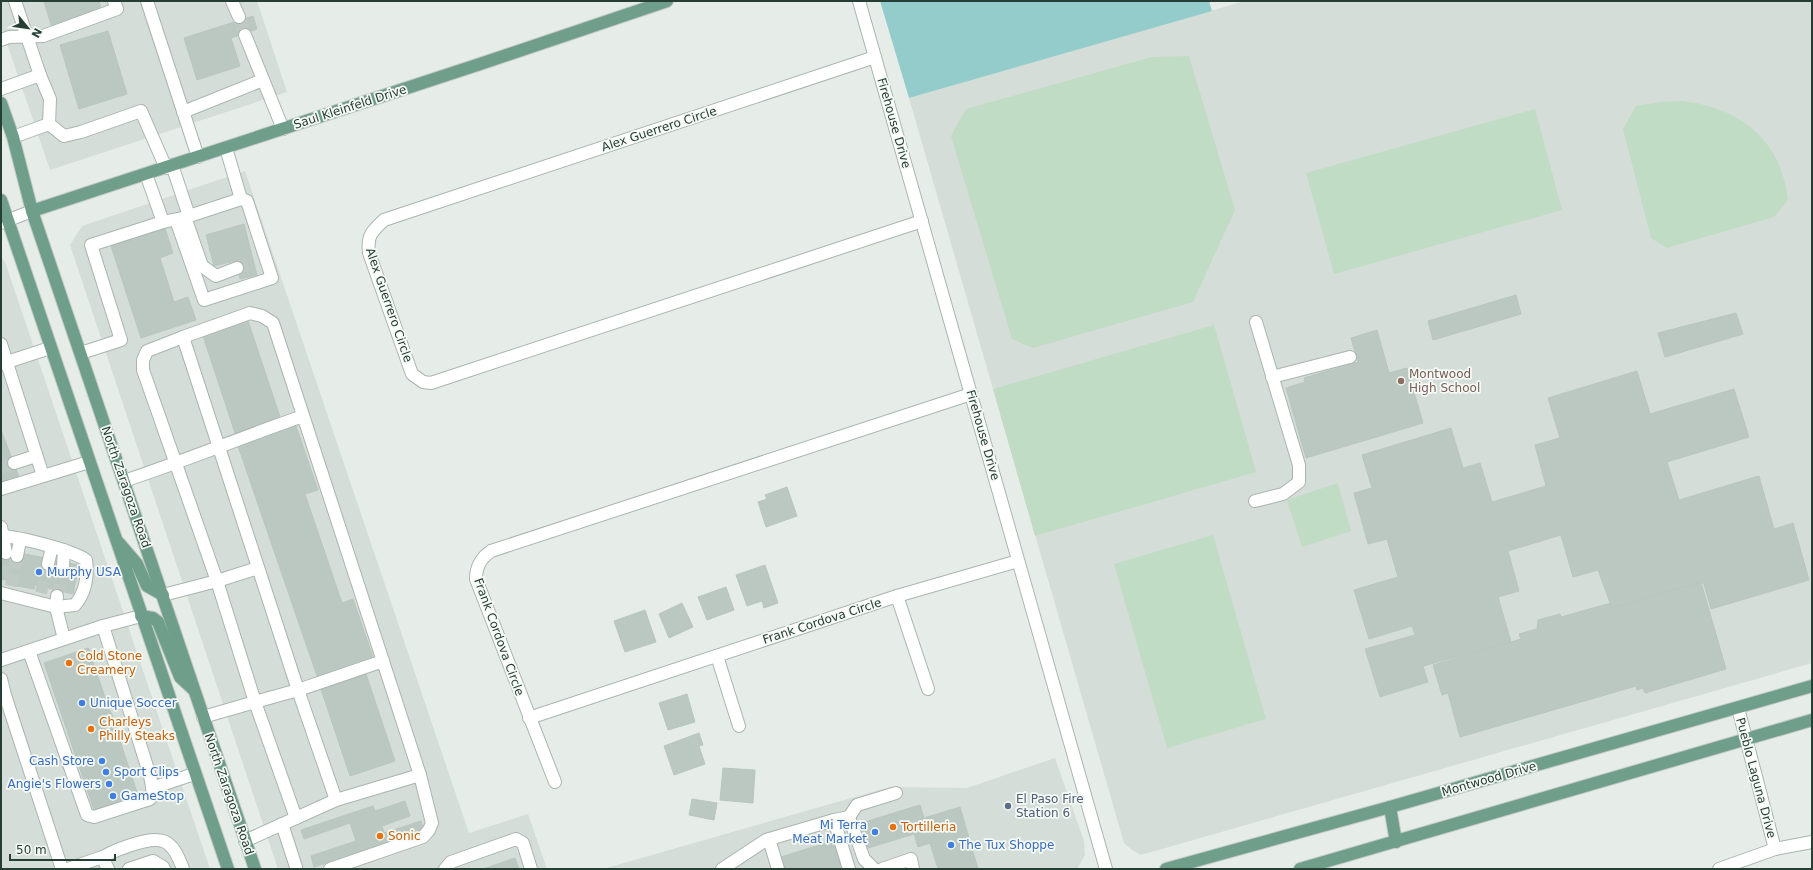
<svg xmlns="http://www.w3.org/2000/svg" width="1813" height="870" viewBox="0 0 1813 870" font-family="'DejaVu Sans',sans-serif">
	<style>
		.built { fill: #d4ddd7 }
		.green { fill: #c1dcc4 }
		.water { fill: #94cccc }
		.building { fill: #bbc8c1; stroke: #b9c6be }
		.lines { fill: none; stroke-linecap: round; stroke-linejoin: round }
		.minor-tunnel { stroke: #c0cac5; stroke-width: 12; stroke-dasharray: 12 6; stroke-linecap: butt }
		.minor-casing { stroke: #a9b5af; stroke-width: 14 }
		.major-casing { stroke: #c2c9c6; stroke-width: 14 }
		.minor { stroke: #fff; stroke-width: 12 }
		.major { stroke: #6f9e8a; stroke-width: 12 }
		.education-dot { fill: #8d6e63; stroke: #f6faf7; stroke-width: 1.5 }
		.shop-dot { fill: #3f7fe0; stroke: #f6faf7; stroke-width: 1.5 }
		.food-dot { fill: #e8710a; stroke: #f6faf7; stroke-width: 1.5 }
		.service-dot { fill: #5c6f8a; stroke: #f6faf7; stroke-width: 1.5 }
		.labels { text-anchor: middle; stroke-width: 3.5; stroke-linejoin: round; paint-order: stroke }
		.street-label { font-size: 12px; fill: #263e33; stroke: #f6faf7 }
		.education-label { font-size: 12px; fill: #785e54; stroke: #f6faf7; text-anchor: start }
		.shop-label { font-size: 12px; fill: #366cbe; stroke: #f6faf7; text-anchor: start }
		.food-label { font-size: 12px; fill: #c56008; stroke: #f6faf7; text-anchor: start }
		.service-label { font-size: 12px; fill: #4e5e75; stroke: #f6faf7; text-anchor: start }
	</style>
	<rect width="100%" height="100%" fill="#e6ede9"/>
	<g class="built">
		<path d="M1,1H257L287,92L50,170L1,26Z"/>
		<path d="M1245,1H1812V663L1141,855L1132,850L1124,843L909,98Z"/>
		<path d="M245,171L469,833L528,814L547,869H278L70,245L82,226Z"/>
		<path d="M1,257L5,262L210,869H1Z"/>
		<path d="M1055,758L1084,841L1085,855L1077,869H603L890,787L967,788Z"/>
	</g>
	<g class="green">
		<path d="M1189,56L1235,210L1193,302L1033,348L1012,339L951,136L966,109L1152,57Z"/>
		<path d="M1681,101C1739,107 1781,139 1788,200L1774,217L1667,248L1651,238L1623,129L1636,106L1660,102Z"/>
		<path d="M1535,109L1562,210L1334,274L1306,173Z"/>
		<path d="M1214,325L1256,472L1035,536L993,389Z"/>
		<path d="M1338,483L1351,531L1302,547L1287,500Z"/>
		<path d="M1213,535L1266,719L1167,748L1114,564Z"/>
	</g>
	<path class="water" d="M880,1H1209L1212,11L909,98Z"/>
	<g class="building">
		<path d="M44,1H99L102,12L52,28Z"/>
		<path d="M253,16L257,29L231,38L240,66L197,80L184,38Z"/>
		<path d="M108,31L127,94L79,109L60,45Z"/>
		<path d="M244,224L257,275L240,279L235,261L214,266L206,235Z"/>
		<path d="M165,228L173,253L160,258L174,302L188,297L196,320L141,338L111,246Z"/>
		<path d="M1516,295L1521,314L1433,340L1428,321Z"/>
		<path d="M1736,313L1743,334L1665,357L1658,333Z"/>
		<path d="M248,321L281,420L236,436L203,336Z"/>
		<path d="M1377,330L1389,373L1407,368L1423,423L1306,458L1286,388L1305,382L1304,378L1358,362L1351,338Z"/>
		<path d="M1637,371L1650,414L1734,389L1749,437L1667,462L1679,500L1759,476L1774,529L1793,523L1809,580L1711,609L1704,584L1701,582L1612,608L1598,570L1573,577L1561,535L1508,551L1519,591L1498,597L1511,642L1423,666L1428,682L1380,697L1365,649L1415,635L1412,626L1369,639L1354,590L1398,577L1387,539L1368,544L1354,493L1372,488L1362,455L1451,428L1463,468L1480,463L1492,502L1546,486L1535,445L1560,438L1548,398Z"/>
		<path d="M296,426L318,490L305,494L342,603L353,599L374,660L318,679L238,446Z"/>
		<path d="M1,430L19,477L1,484Z"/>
		<path d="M787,487L797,516L766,527L758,502L767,499L765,495Z"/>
		<path d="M1,549L79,565L73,594L35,585L34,589L17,586L19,582L1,579Z"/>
		<path d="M765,565L778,603L764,608L762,601L747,606L736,575Z"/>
		<path d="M1701,582L1726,669L1645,693L1643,688L1637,690L1636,686L1460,737L1448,693L1442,695L1433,665L1521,639L1519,634L1537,629L1538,620L1560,614L1561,617L1611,603L1612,608Z"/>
		<path d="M726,587L734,610L707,620L698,597Z"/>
		<path d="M682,603L693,627L669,638L659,614Z"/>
		<path d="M645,610L656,642L625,652L614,621Z"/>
		<path d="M88,648L93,654V662L109,709L115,721L118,735L138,795L94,810L44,663Z"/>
		<path d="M366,674L395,761L350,776L321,689Z"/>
		<path d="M687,694L695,722L668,730L659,703Z"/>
		<path d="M699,733L703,745L699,746L705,764L674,775L664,746Z"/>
		<path d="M723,768L755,770L753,803L720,800Z"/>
		<path d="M692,799L717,803L714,820L689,815Z"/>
		<path d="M405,801L410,816L382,826L384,833L421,821L424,830L314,867L311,856L356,841L350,823L304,839L301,830L373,806L375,811Z"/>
		<path d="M920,805L924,818L960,807L978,869H938L930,843L918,847L914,834L865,849L858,824Z"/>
		<path d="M835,840L844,869H782L778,858Z"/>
		<path d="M515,858L519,869H483Z"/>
	</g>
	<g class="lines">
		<g class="minor-tunnel">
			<path d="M239,17L245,35"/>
			<path d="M237,268L254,262"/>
			<path d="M1,468L14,463"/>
			<path d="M1,577L6,553"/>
			<path d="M11,586L17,556"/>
			<path d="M41,593L48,564"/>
			<path d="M57,596L63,567"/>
		</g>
		<g class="minor-casing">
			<g id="minor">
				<path d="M15,1L40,75"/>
				<path d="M147,1L198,157"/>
				<path d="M232,1L239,17"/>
				<path d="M859,1L1106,869"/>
				<path d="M245,35L283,129"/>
				<path d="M1,40L9,37L43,36L117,9L114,1"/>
				<path d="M875,57L384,220C371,232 367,236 369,253L412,374L423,382L431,383L922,221"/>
				<path d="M1,89L40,75L50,99L49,124"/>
				<path d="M183,112L263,80"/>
				<path d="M13,137L49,124L64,136L81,132L141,111L166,168"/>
				<path d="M226,148L241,199"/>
				<path d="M172,165L189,216L241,199L247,201L272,278L204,300L176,220"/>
				<path d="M146,174L163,222"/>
				<path d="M185,217L202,266L216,276L237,268"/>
				<path d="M1,223L32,211"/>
				<path d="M183,337L250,313L262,316L273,323L420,775"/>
				<path d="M1,344L43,476"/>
				<path d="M81,353L121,340L91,245L163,222L182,218"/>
				<path d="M1,364L50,348"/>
				<path d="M1272,377L1350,357"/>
				<path d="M14,463L36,456"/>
				<path d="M124,481C184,461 243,437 303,416"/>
				<path d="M1,489L89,462"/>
				<path d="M1255,501L1283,494L1299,482V465L1256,322"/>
				<path d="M1,527L6,553"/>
				<path d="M1,536C20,537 71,550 86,560C88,576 86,592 75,605L56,607L1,593"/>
				<path d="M17,556L20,540"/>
				<path d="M48,564L52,547"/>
				<path d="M63,567L64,550"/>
				<path d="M163,595L217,581L258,568"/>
				<path d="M57,596L56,607L64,639"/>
				<path d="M897,596L928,689"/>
				<path d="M29,651L87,815L94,817L150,799L153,791L150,776L103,626"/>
				<path d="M717,656L739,726"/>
				<path d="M1,660L103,626L141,616"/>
				<path d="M1,679L5,695L62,869"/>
				<path d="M1738,708L1775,849"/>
				<path d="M203,717L255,702L217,581L143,370V360L147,351L183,337L298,690L255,702L296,818"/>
				<path d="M529,718L897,596L1018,561"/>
				<path d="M555,782L476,579C476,566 481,558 491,551L971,394"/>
				<path d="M152,788L194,774"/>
				<path d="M336,800L298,690L383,661"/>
				<path d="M849,817L857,805L896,793"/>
				<path d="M282,824L296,867"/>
				<path d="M769,839L778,869"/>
				<path d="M245,841L336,800L420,775L432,823L429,830L423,837L330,869"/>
				<path d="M68,869L105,856"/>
				<path d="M108,869L105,863V856C113,851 122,848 131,845C162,835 172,838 183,869"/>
				<path d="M129,869L153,861L163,867L164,869"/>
				<path d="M445,869L451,862L516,839L523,843L531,869"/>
				<path d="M722,869L766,840L834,820"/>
				<path d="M849,869L834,820L849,817L864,859L874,869"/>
				<path d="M882,869L911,859L913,869"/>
				<path d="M1719,869L1775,849L1812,842"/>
			</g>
		</g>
		<g class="major-casing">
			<g id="major">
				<path d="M1,103L13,137L32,211L255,869"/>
				<path d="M1,200L228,869"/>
				<path d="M32,211L480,64L667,1"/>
				<path d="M119,543L137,564L147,586L163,595"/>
				<path d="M141,616L153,618L158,622L180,677L193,689"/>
				<path d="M1390,807L1396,842"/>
				<path d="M1166,869L1390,807L1812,686"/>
				<path d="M1300,869L1812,720"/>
			</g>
		</g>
		<use href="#minor" class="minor"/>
		<use href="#major" class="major"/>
	</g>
	<circle class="education-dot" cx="1401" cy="381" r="4"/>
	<g class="shop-dot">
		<circle cx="39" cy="572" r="4"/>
		<circle cx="82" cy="703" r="4"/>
		<circle cx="102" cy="761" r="4"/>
		<circle cx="106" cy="772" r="4"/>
		<circle cx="109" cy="784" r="4"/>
		<circle cx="113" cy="796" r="4"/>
		<circle cx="875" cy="832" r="4"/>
		<circle cx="951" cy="845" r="4"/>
	</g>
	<g class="food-dot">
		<circle cx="69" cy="663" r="4"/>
		<circle cx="91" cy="729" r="4"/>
		<circle cx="893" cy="827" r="4"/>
		<circle cx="380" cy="836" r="4"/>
	</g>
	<circle class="service-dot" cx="1008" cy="806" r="4"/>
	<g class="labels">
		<g class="street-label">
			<text transform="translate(350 107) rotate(-18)" y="4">Saul Kleinfeld Drive</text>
			<text transform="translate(894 123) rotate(74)" y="4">Firehouse Drive</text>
			<text transform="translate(659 129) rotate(-18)" y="4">Alex Guerrero Circle</text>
			<text transform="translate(389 305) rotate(71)" y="4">Alex Guerrero Circle</text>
			<text transform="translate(983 435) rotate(74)" y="4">Firehouse Drive</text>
			<text transform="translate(126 487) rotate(71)" y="4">North Zaragoza Road</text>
			<text transform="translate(822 621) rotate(-18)" y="4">Frank Cordova Circle</text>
			<text transform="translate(499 637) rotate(70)" y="4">Frank Cordova Circle</text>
			<text transform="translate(1756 778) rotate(75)" y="4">Pueblo Laguna Drive</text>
			<text transform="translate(1489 779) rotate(-16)" y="4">Montwood Drive</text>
			<text transform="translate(229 794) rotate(71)" y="4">North Zaragoza Road</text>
		</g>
		<g class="education-label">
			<text x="1409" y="378">Montwood<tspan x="1409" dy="14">High School</tspan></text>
		</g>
		<g class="shop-label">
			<text x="47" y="576">Murphy USA</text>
			<text x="90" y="707">Unique Soccer</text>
			<text x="94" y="765" text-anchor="end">Cash Store</text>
			<text x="114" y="776">Sport Clips</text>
			<text x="101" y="788" text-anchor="end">Angie's Flowers</text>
			<text x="121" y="800">GameStop</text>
			<text x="867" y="829" text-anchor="end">Mi Terra<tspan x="867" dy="14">Meat Market</tspan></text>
			<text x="959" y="849">The Tux Shoppe</text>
		</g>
		<g class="food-label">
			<text x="77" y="660">Cold Stone<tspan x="77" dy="14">Creamery</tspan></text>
			<text x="99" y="726">Charleys<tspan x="99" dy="14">Philly Steaks</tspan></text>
			<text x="901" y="831">Tortilleria</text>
			<text x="388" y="840">Sonic</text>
		</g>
		<g class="service-label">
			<text x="1016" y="803">El Paso Fire<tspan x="1016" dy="14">Station 6</tspan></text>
		</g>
	</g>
	<rect width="1813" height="870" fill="none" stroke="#263e33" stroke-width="4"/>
	<g transform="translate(28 28) rotate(119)" stroke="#f6faf7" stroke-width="3" paint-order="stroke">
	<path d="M0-3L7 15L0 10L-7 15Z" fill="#263e33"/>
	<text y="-6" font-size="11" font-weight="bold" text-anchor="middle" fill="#263e33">N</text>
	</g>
	<path d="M10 854v6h105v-6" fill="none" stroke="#263e33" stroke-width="2"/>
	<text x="16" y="854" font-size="12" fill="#263e33" stroke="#f6faf7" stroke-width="3" paint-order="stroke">50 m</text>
</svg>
